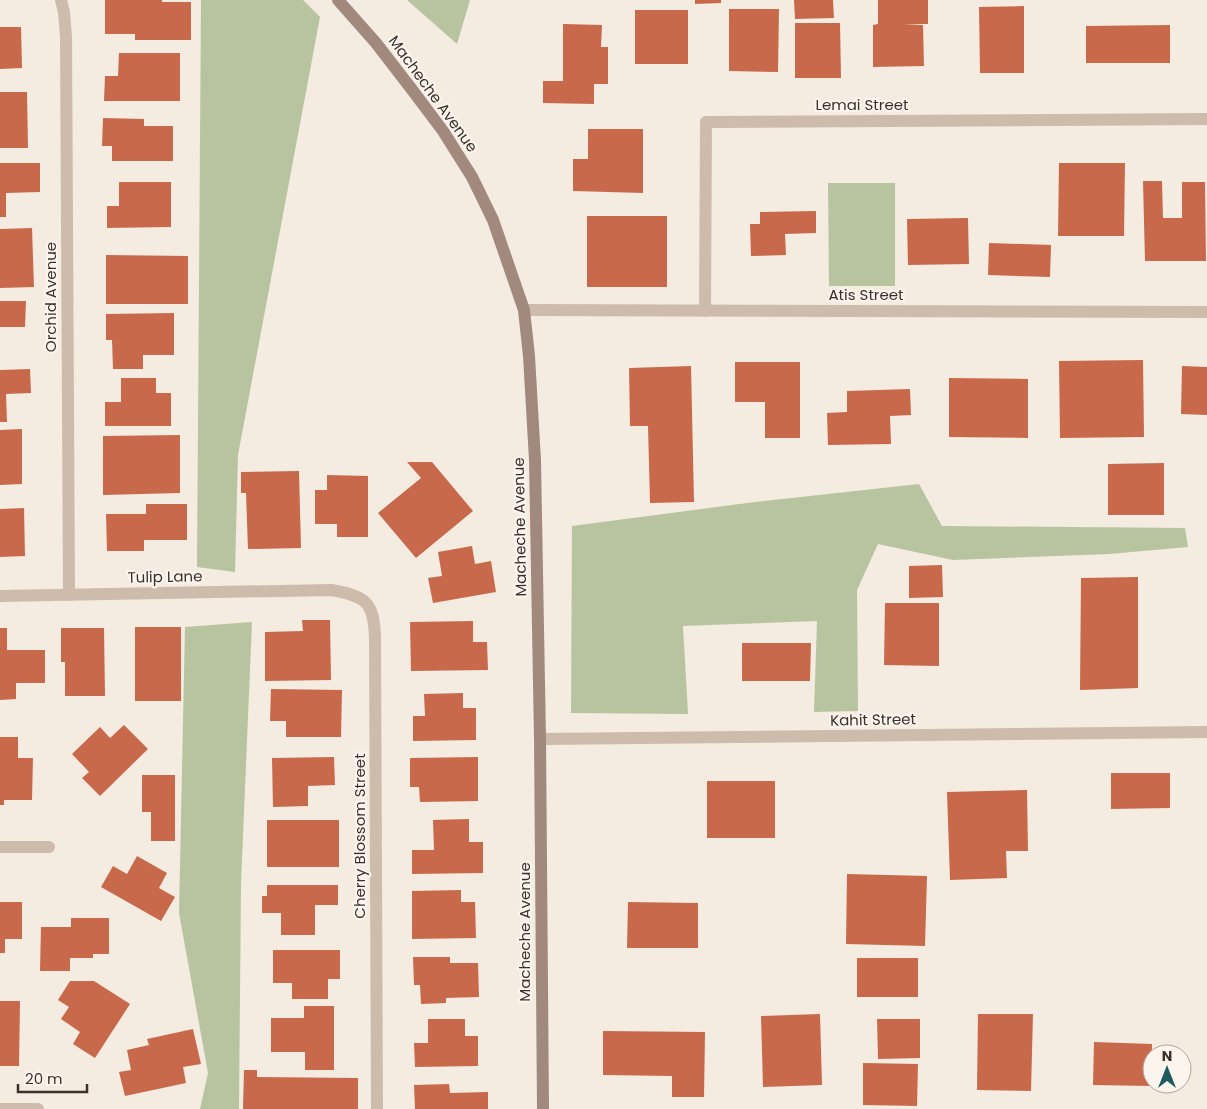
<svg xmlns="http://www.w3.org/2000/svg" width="1207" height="1109" viewBox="0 0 1207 1109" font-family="Poppins,sans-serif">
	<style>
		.green { fill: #b8c4a0 }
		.building { fill: #c8694b }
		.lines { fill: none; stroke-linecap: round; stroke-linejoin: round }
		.street { stroke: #cdbbac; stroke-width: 12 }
		.secondary { stroke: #a18a7d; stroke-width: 12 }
		.labels { text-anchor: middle; stroke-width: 4.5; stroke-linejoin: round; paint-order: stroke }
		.street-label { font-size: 15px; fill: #3b302b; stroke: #fbf5ee }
	</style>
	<rect width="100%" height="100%" fill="#f4ebe1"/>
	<g class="green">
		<path d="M201,0H303L320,17L238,455L235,572L197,567Z"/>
		<path d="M407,0H470L457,44Z"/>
		<path d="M828,183H895V286H829Z"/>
		<path d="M919,484L942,526L1185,528L1188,547L1109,554L953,560L878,544L857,590L858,711L814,712L817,621L683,626L688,714L571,713L572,526L747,503Z"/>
		<path d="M252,622L241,884L239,1109H200L208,1073L179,913L185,627Z"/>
	</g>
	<g class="building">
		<path d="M105,0H162V2H191V40H135V34H105Z"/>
		<path d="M695,0H721V3L695,4Z"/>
		<path d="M794,0H833L834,18L795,19Z"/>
		<path d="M878,0H928V24H903L923,25L924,66L873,67V25L878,24Z"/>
		<path d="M1024,6V73H980L979,7Z"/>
		<path d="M729,9H779L778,72L729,71Z"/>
		<rect x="635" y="10" width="53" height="54"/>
		<path d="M795,23H840L841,78H795Z"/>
		<path d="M563,24L602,25L601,47H608V84H594V104L543,103V81H563Z"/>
		<path d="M1170,25V63H1086V26Z"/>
		<path d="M0,27H21L22,68L0,69Z"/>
		<path d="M119,53H180V101H104L105,76H118Z"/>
		<path d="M0,92H27L28,148H0Z"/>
		<path d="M103,118L144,119V126H173V161H112V146H102Z"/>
		<path d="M588,129H643V193L573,191V159H588Z"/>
		<path d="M0,163H40V192L6,193V217H0Z"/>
		<path d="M1059,163H1125L1124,236H1058Z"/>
		<path d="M1143,181H1162L1163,218H1182V182H1205L1206,261H1145Z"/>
		<path d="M119,182H171V227L107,228V206H119Z"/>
		<path d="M816,211V233L785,234L786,255L751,256L750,224H760V212Z"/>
		<rect x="587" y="216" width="80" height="71"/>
		<path d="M968,218L969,264L908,265L907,219Z"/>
		<path d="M32,228L34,287L0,288V229Z"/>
		<path d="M989,243L1051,245L1050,277L988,275Z"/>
		<path d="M106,255L188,256V304H106Z"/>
		<path d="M0,301H26L25,327H0Z"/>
		<path d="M174,313V355H143V369H113L112,340H106V314Z"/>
		<path d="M1143,360L1144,437L1060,438L1059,361Z"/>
		<path d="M735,362H800V438H765V402H735Z"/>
		<path d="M691,366L694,502L650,503L648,426H630L629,368Z"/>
		<path d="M1182,366L1207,367V415L1181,414Z"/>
		<path d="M30,369L31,393L6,394L7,422H0V370Z"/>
		<path d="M121,378H156V393H171V426H105V402H121Z"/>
		<path d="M949,378L1028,379V438L949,437Z"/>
		<path d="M910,389L911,415L890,416L891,444L828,445L827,413L847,412V391Z"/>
		<path d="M22,429V484L0,485V430Z"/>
		<path d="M180,435V493L103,495V436Z"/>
		<path d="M407,462H432L473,511L416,558L378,513L421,478Z"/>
		<path d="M1164,463V515H1108V464Z"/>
		<path d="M299,471L301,548L248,549L246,493H241V472Z"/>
		<path d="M327,475L368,476V537H337V524H315V490H327Z"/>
		<path d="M146,504H187V540H144V551H107L106,514H146Z"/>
		<path d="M24,508L25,556L0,557V509Z"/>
		<path d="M472,546L475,564L491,561L496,592L433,603L428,578L442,576L438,552Z"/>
		<path d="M942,565L943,597L909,598V566Z"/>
		<path d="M1138,577V688L1080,690L1081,578Z"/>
		<path d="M885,603H939V666L884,665Z"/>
		<path d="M302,620H330L331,680L265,681V632L303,631Z"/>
		<path d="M473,621V642H487L488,670L411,671L410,622Z"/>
		<rect x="135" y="627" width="46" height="74"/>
		<path d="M0,628H7V650H45V683H16V699L0,700Z"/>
		<path d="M61,628H104L105,696H65V662H61Z"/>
		<path d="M742,643H811L810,681H742Z"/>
		<path d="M271,689L342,690L341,737H286V721H270Z"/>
		<path d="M463,693V708H476V740L413,741V716H425L424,694Z"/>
		<path d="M124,725L148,749L100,796L82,778L89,772L72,754L100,727L110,738Z"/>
		<path d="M0,737H18V758H33L32,800H4V805H0Z"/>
		<path d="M334,757L335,785L308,786V806L273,807L272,758Z"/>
		<path d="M478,757V801L420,802L419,787H410V758Z"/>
		<path d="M1111,773H1170V808L1111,809Z"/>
		<path d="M142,775H175V841H151V812H142Z"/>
		<rect x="707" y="781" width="68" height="57"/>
		<path d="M1027,790L1028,851H1006L1007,878L950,880L947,792Z"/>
		<path d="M469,819V842H483V873L412,874V850H434L433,820Z"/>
		<rect x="267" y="820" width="72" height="47"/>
		<path d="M137,856L167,873L159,888L175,897L161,921L101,887L113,866L127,874Z"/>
		<path d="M847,874L927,876L925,946L846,944Z"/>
		<path d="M267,885H338V905H315V935H281V913H262V896H267Z"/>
		<path d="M461,890V902H475L476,938L412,939V891Z"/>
		<path d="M0,902H22V939H5V953H0Z"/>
		<path d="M628,902L698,903V948H627Z"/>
		<path d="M71,918H109V954H93V958H70V971H40L41,927H71Z"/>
		<path d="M273,950H340V979H328V999H292V983H273Z"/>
		<path d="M413,957H450V963H478L479,997L446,998V1003L421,1004L420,985H414Z"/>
		<rect x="857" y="958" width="61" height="39"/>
		<path d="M70,981H94L130,1004L95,1058L73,1044L80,1032L61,1019L69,1007L58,1000Z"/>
		<path d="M0,1001H20L19,1066H0Z"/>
		<path d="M304,1006H334V1070H305V1052H271V1018H304Z"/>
		<path d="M820,1014L822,1085L763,1087L761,1016Z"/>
		<path d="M978,1014H1033L1031,1091L977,1090Z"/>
		<path d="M428,1019H465V1036H478V1066L415,1067L414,1043H428Z"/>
		<path d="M877,1019H920V1058L878,1059Z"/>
		<path d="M193,1029L201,1064L183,1067L186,1083L125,1096L119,1072L131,1070L127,1050L149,1045L147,1039Z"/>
		<path d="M603,1031L705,1032L704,1097H672V1076L603,1075Z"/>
		<path d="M1094,1042L1152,1044L1151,1086L1093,1085Z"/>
		<path d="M863,1063L918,1064L917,1106L863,1105Z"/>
		<path d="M244,1070H257V1077L358,1078V1109H243Z"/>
		<path d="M449,1084L450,1093L488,1092V1109H415L414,1085Z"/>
	</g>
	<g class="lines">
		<g class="street">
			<path d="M61,0L64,12L66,37L69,595"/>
			<path d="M524,310L1207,312"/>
			<path d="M705,311L706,122L1207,119"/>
			<path d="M0,596L331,590C366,596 374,602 375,638L377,1109"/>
			<path d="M540,739L1207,732"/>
			<path d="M0,847H49"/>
			<path d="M0,1109H38"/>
		</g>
		<path class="secondary" d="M338,0L376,43L413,91L443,131L472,177L493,220L524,310L529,356L535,460L540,739L543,1109"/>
	</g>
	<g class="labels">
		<g class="street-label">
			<text transform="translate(433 94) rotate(54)" y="5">Macheche Avenue</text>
			<text x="862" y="110">Lemai Street</text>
			<text x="866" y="300">Atis Street</text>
			<text transform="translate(51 297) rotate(-90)" y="5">Orchid Avenue</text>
			<text transform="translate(520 527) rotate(-91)" y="5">Macheche Avenue</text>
			<text transform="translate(165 577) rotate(-1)" y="5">Tulip Lane</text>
			<text transform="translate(873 720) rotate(-1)" y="5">Kahit Street</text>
			<text transform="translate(360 836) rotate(-90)" y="5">Cherry Blossom Street</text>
			<text transform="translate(525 932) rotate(-90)" y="5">Macheche Avenue</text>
		</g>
	</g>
	<g transform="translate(1167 1069)"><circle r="24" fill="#fbf5ee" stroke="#aea6a0"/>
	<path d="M0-4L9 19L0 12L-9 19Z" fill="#1f5a5e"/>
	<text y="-8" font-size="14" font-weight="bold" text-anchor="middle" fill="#3b302b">N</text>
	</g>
	<path d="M18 1084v8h69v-8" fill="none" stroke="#3b302b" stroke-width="2.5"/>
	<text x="25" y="1084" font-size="15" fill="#3b302b" stroke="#fbf5ee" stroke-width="4" paint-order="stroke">20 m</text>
</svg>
